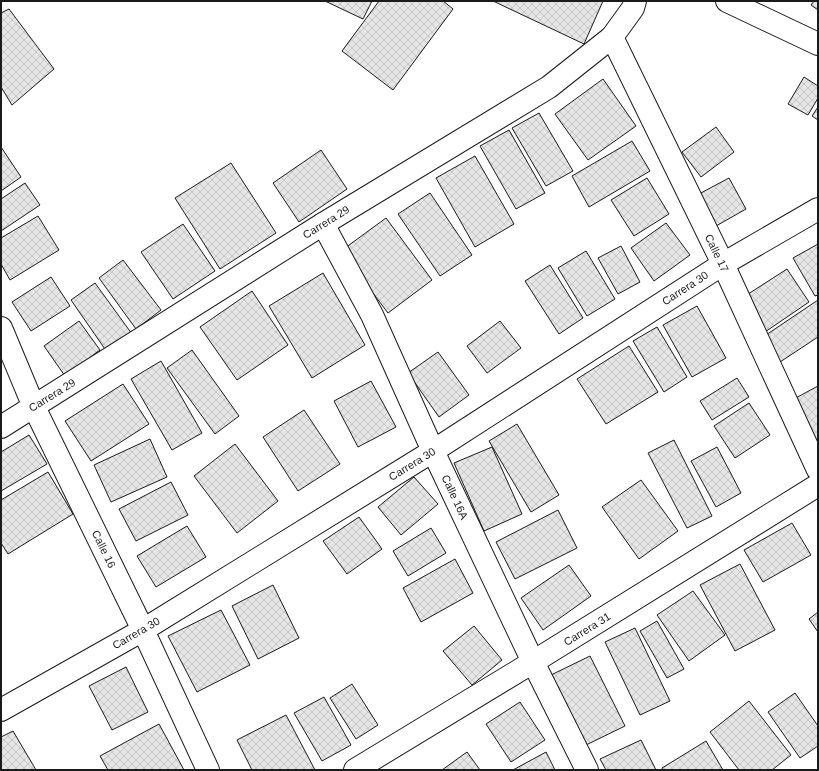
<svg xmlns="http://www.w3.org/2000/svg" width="819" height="771" viewBox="0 0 819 771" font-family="Arial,sans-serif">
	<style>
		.building { fill: url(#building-cross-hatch); stroke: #1a1a1a }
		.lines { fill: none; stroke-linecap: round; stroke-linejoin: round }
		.minor-casing { stroke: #1a1a1a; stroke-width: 24 }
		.minor { stroke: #fff; stroke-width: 22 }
		.labels { text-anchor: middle; stroke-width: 3; stroke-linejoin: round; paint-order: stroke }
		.street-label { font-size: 11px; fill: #1a1a1a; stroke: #fff }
	</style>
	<defs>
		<pattern id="building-cross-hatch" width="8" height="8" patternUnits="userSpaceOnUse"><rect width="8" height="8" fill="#e6e6e6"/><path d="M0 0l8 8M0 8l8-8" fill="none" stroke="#c5c5c5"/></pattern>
	</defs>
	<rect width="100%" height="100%" fill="#fff"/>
	<g class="building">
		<path d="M325,1H372L363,19Z"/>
		<path d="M379,1H443L453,9L393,90L342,51Z"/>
		<path d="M493,1H603L584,44Z"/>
		<path d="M814,1H818V10L811,5Z"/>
		<path d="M9,9L54,69L12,105L1,87V13Z"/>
		<path d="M804,77L818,86V98L808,115L788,104Z"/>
		<path d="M603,79L636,126L588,160L555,114Z"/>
		<path d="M818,107V120L812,116Z"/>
		<path d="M539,113L573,171L546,186L512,128Z"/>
		<path d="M716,127L734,152L701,177L682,152Z"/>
		<path d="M509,130L545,193L516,209L480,146Z"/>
		<path d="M632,141L650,171L589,207L572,176Z"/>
		<path d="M1,147L21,177L1,191Z"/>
		<path d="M321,150L347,189L299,222L273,183Z"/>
		<path d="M475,156L514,224L475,247L436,178Z"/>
		<path d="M231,163L276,233L220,269L175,198Z"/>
		<path d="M647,178L669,214L634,236L611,200Z"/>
		<path d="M729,178L746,209L716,226L699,194Z"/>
		<path d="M25,183L40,205L1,231V199Z"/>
		<path d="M430,193L472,255L440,276L398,214Z"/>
		<path d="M38,216L59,250L10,280L1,264V238Z"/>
		<path d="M386,218L432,280L388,313L341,251Z"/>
		<path d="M666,223L690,255L654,281L631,248Z"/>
		<path d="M183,224L215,271L173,299L141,252Z"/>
		<path d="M818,244V295L815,296L793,258Z"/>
		<path d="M621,246L640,282L618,294L598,258Z"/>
		<path d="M586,251L615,299L587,316L558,268Z"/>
		<path d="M123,260L161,310L136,329L99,278Z"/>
		<path d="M550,265L583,318L559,334L525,281Z"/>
		<path d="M787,269L809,302L765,332L742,298Z"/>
		<path d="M323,273L365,345L312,378L269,306Z"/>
		<path d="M51,277L70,306L31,331L12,302Z"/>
		<path d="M95,283L132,334L107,352L71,300Z"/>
		<path d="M252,291L288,345L237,380L200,327Z"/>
		<path d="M818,300V337L780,362L763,337Z"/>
		<path d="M697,306L726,358L692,377L663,325Z"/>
		<path d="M79,321L100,350L65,376L44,346Z"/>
		<path d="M500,321L521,348L487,373L467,346Z"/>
		<path d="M657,327L687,377L664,392L633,341Z"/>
		<path d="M629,346L658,392L606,424L577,379Z"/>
		<path d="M192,350L239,416L215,434L167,368Z"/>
		<path d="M438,352L469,395L439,417L408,373Z"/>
		<path d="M161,361L202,433L172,450L131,379Z"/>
		<path d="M737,378L749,397L712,420L700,401Z"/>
		<path d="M371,381L396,427L358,447L334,401Z"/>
		<path d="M123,384L149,424L91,461L65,421Z"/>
		<path d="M818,386V450L792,400Z"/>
		<path d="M749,403L770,435L735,458L714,426Z"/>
		<path d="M304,410L340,464L298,491L263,437Z"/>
		<path d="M517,424L559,495L531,512L489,441Z"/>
		<path d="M29,435L47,464L1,491V452Z"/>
		<path d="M150,439L167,477L111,502L94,465Z"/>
		<path d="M674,440L712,516L687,528L648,453Z"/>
		<path d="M235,444L278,501L237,533L194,476Z"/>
		<path d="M492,447L522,514L484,531L454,463Z"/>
		<path d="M717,447L741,493L716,507L691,461Z"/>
		<path d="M48,472L73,514L8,554L1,543V500Z"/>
		<path d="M414,477L438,504L401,535L378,507Z"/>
		<path d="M641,480L678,531L639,559L602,507Z"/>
		<path d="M171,482L188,515L136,541L119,509Z"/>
		<path d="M558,510L577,548L515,579L496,542Z"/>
		<path d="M359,517L382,549L347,574L323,541Z"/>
		<path d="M792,523L811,555L763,582L744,550Z"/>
		<path d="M187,526L206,557L156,587L137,556Z"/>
		<path d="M431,528L446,553L408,576L393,551Z"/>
		<path d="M455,559L473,593L421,622L403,588Z"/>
		<path d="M740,564L775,630L735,651L700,585Z"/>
		<path d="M569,565L591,596L543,630L521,598Z"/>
		<path d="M273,585L299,638L258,659L232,606Z"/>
		<path d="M693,591L725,635L689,661L657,615Z"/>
		<path d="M221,610L250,665L197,692L168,636Z"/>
		<path d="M818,612V632L809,619Z"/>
		<path d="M657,621L684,669L667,678L640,631Z"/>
		<path d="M474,626L502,660L472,685L443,651Z"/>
		<path d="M635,628L670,701L640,715L605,642Z"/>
		<path d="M590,656L625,726L586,745L551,675Z"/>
		<path d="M126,667L148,712L112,730L89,686Z"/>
		<path d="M352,684L378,725L356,739L330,698Z"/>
		<path d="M795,693L818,726V746L800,758L768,712Z"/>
		<path d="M324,697L351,745L322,761L294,713Z"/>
		<path d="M749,701L791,755L772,770H739L710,732Z"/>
		<path d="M520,702L545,740L511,762L486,724Z"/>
		<path d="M286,715L315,770H252L237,740Z"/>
		<path d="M159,724L184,770H108L100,756Z"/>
		<path d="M13,731L36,770H1V737Z"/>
		<path d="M641,740L656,770H606L600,759Z"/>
		<path d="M706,741L723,770H663L662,768Z"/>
		<path d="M467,752L480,770H442Z"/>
		<path d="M546,752L555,770H513Z"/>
	</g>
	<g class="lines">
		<g class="minor-casing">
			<g id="minor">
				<path d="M727,1L818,44"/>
				<path d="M612,37L723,264L818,470"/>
				<path d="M323,224L372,315L433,451L533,662L587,770"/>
				<path d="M1,328L34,407L143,630L208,770"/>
				<path d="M1,427L323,224L549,87L612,37L633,8L635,1"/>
				<path d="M1,710L143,630L433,451L723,264L818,209"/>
				<path d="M355,770L533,662L818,485"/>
			</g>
		</g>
		<use href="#minor" class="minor"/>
	</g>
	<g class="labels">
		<g class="street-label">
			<text transform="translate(326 222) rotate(-32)" y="4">Carrera 29</text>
			<text transform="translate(717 253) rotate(64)" y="4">Calle 17</text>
			<text transform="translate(685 288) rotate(-33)" y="4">Carrera 30</text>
			<text transform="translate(52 395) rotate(-32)" y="4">Carrera 29</text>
			<text transform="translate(412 464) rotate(-32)" y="4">Carrera 30</text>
			<text transform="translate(455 497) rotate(65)" y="4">Calle 16A</text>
			<text transform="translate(104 549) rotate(64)" y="4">Calle 16</text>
			<text transform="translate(587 629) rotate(-32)" y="4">Carrera 31</text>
			<text transform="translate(136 633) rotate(-30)" y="4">Carrera 30</text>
		</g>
	</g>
	<rect width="819" height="771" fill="none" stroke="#1a1a1a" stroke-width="4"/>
</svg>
